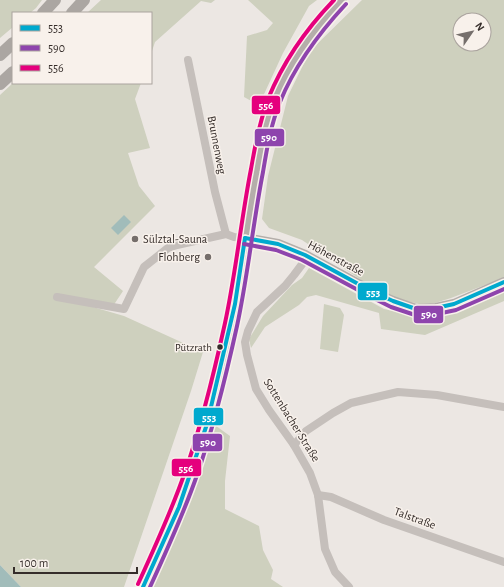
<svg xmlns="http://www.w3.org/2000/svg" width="504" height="587" viewBox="0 0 504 587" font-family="'Alegreya Sans',sans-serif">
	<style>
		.green { fill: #ced0be; fill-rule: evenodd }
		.water { fill: #a1bcba }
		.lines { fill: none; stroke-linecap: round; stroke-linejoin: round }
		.minor { stroke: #c5bfbb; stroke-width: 8 }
		.major { stroke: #b4aeaa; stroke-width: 10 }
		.highway { stroke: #aba6a2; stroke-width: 12 }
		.bus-1-casing { stroke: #f8f1eb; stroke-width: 7 }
		.bus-2-casing { stroke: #f8f1eb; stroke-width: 7 }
		.bus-3-casing { stroke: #f8f1eb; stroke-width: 7 }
		.bus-1 { stroke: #00a9ce; stroke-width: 4 }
		.bus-2 { stroke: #8e44ad; stroke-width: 4 }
		.bus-3 { stroke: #e5007d; stroke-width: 4 }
		.poi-dot { fill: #756e6b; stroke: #f8f1eb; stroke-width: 1.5 }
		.bus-dot { fill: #352d2a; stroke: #f8f1eb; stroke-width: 1.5 }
		.labels { text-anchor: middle; stroke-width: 3; stroke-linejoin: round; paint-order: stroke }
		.bus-label { font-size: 11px; fill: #352d2a; stroke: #f8f1eb; text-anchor: end }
		.street-label { font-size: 12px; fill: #352d2a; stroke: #f8f1eb }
		.poi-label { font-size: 12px; fill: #352d2a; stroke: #f8f1eb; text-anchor: start }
		.line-badge { stroke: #f8f1eb; stroke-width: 1.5 }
		.badge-label { font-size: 11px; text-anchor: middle; font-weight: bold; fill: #fff }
	</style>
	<rect width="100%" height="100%" fill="#ece7e3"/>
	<g class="green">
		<path d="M0,0H42L36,8L30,13H13V27L0,38Z"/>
		<path d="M101,0H215L211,3L201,1L155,42L151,54V13H87Z"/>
		<path d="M248,0H317L309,6L283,53L259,105L244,97L247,36L267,30L273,23Z"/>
		<path d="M362,0H504V278L498,280L451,298L435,303L419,304L395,298L376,290L302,240L269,228L262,219L268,176L288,96L310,51ZM460,20H484V44H460Z"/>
		<path d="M13,83H141L135,99L150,148L128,153L139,186L155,206L94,267L123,291L113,306L62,298L124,316L203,352L191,391L124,587H21L0,565V95Z"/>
		<path d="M309,268L384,309L413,315L433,316L452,311L504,290V301L425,335L381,329L379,313L316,295L307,297L299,305L265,327L251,348L249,339L263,316L292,285L302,278Z"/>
		<path d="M324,304L340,308L344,315L338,352L320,349Z"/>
		<path d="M212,423L230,436L225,481V509L259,526L263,550L273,570L271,579L283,587H151L193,487Z"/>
	</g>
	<g class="water">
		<path d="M124,215L131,222L118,235L111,228Z"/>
		<path d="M0,565L21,587H0Z"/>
	</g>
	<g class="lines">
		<g class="minor">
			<path d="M188,60L215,192L226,234"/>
			<path d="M305,255L303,263L294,275L285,286L257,312L248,331L245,342L247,355L256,389L269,410L294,445L310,473L318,495L325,549L335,572L349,587"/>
			<path d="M57,297L124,309L144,267L168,248L177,245L226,234L234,237L245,238"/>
			<path d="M294,445L306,431L333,413L351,403L398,392L437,395L504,407"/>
			<path d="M318,495L331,497L384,520L504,562"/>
		</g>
		<g class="major">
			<path d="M245,238L278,244L305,255L373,292L393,301L416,309L436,308L454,304L497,285L504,282"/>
			<path d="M143,587C160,550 177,513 191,474C205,433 216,391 225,349C229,334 233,318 235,303C242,265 247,228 253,190C259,160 263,130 274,101C289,63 313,29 342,0"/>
		</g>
		<g class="highway">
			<path d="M43,13L55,0"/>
			<path d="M72,13L84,0"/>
			<path d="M0,55L13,43"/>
			<path d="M0,84L13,72"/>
		</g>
		<g class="bus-1-casing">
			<g id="bus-1">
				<path d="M245,238L278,244L305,255L373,292L393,301L416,309L436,308L454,304L504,282"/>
				<path d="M143,587L179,507L207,424L235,304L245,238"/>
			</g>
		</g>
		<g class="bus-2-casing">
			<g id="bus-2">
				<path d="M244,244L276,250L302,260L371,297L391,307L415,315L437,314L456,310L504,289"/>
				<path d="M150,587C167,550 184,513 197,475C214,426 226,376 237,326C248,275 253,223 263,172C267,148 271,124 280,102C295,65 319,33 346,4"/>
			</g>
		</g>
		<g class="bus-3-casing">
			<path id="bus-3" d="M138,584C155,547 172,510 185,472C202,424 214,373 225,323C236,272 241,220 251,169C255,145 260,121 268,99C283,62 306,29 334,0"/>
		</g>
		<use href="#bus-1" class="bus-1"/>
		<use href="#bus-2" class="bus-2"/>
		<use href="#bus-3" class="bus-3"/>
	</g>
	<g class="poi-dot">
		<circle cx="135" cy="239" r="4"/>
		<circle cx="208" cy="257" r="4"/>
	</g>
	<circle class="bus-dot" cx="220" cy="347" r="3.5"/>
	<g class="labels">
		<g class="bus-label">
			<text x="212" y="351">Pützrath</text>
		</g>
		<g class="street-label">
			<text transform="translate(217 145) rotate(79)" y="4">Brunnenweg</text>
			<text transform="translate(336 258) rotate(28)" y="4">Höhenstraße</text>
			<text transform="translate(292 420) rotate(58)" y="4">Sottenbacher Straße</text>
			<text transform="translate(415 518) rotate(20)" y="4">Talstraße</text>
		</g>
		<g class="poi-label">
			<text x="143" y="243">Sülztal-Sauna</text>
			<text x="200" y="261" text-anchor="end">Flohberg</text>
		</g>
	</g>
	<g class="line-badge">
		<rect x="251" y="95" width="30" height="20" rx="4" fill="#e5007d"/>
		<rect x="254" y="128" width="31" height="19" rx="4" fill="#8e44ad"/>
		<rect x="357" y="282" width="31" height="19" rx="4" fill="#00a9ce"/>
		<rect x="413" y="305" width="31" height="19" rx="4" fill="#8e44ad"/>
		<rect x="193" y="407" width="31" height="19" rx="4" fill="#00a9ce"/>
		<rect x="192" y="433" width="31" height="19" rx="4" fill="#8e44ad"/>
		<rect x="171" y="458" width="31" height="19" rx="4" fill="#e5007d"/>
	</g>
	<g class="badge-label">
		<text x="266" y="109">556</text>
		<text x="269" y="141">590</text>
		<text x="373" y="296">553</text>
		<text x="429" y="318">590</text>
		<text x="209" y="421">553</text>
		<text x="208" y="446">590</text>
		<text x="186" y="472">556</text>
	</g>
	<rect x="12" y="12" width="140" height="72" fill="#f8f1eb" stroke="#aaa39e"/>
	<rect x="20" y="25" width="20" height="6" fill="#00a9ce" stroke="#aaa39e"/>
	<text x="48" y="32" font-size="12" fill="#352d2a">553</text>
	<rect x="20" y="45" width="20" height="6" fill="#8e44ad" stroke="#aaa39e"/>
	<text x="48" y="52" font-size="12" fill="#352d2a">590</text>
	<rect x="20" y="65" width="20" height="6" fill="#e5007d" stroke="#aaa39e"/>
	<text x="48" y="72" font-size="12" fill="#352d2a">556</text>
	<g transform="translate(472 32) rotate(56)"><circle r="19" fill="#f8f1eb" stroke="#aaa39e"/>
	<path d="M0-3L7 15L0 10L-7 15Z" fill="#756e6b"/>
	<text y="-6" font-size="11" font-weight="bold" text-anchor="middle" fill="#352d2a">N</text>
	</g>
	<path d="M14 567v6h123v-6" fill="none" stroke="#352d2a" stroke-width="2"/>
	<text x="20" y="567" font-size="12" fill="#352d2a" stroke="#f8f1eb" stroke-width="3" paint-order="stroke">100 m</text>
</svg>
